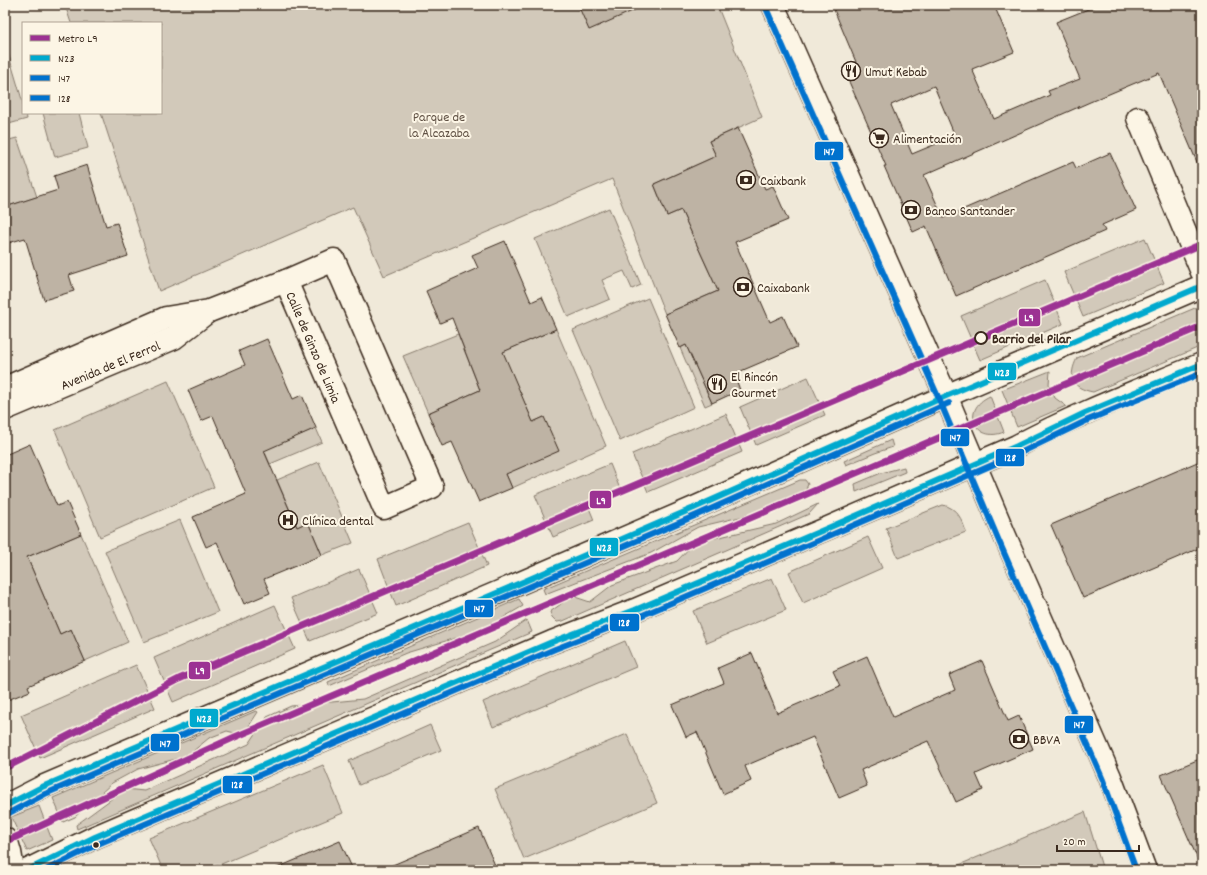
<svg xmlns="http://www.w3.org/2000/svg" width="1207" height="875" viewBox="0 0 1207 875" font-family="Dekko,sans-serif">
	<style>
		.green { fill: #d2c9ba; stroke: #867a6c }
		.building { fill: #beb3a4; stroke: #3b2a1e; fill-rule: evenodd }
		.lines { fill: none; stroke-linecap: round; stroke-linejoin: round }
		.minor-casing { stroke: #3b2a1e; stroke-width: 25 }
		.major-casing { stroke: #3b2a1e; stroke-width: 25 }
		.minor { stroke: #fcf5e5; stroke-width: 22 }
		.major { stroke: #fcf5e5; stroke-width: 22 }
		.bus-1-casing { stroke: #fcf5e5; stroke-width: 9 }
		.bus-2-casing { stroke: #fcf5e5; stroke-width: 9 }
		.bus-3-casing { stroke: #fcf5e5; stroke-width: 9 }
		.bus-1 { stroke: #00a9ce; stroke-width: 6 }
		.bus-2 { stroke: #0072ce; stroke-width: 6 }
		.bus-3 { stroke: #0072ce; stroke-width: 6 }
		.metro-1-casing { stroke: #fcf5e5; stroke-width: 10 }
		.metro-1 { stroke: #9c3293; stroke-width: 7 }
		.stop-dot { fill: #fcf5e5; stroke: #3b2a1e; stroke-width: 2 }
		.bus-dot { fill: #3b2a1e; stroke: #fcf5e5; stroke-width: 1.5 }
		.labels { text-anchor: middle; stroke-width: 4; stroke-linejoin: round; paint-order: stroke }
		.poi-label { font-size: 14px; fill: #3b2a1e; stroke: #fcf5e5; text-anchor: start }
		.park-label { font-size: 14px; fill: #615245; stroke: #fcf5e5 }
		.stop-label { font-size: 14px; font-weight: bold; fill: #3b2a1e; stroke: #fcf5e5; text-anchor: start }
		.street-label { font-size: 14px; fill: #3b2a1e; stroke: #fcf5e5 }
		.line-badge { stroke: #fcf5e5; stroke-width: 1.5 }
		.badge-label { font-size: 11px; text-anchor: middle; font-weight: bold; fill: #fff }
	</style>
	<rect width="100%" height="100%" fill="#f0e9d9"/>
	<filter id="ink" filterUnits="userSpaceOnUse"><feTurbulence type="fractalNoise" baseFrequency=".025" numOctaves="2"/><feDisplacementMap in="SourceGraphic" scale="8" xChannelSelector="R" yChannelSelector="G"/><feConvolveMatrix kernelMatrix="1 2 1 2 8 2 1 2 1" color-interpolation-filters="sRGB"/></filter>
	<g filter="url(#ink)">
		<g class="green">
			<path d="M65,5H717L762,117L709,141L716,156L654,184L667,216L681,210L718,291L665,314L612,179L384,276L353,207L159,291L101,113H161V23H71Z"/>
			<path d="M5,46H6L23,103V113H26L27,119L5,125Z"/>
			<path d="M43,113H79L88,148L55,157Z"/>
			<path d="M17,138L37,197L5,207V141Z"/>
			<path d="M609,208L641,285L632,289L624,271L602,280L610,299L568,317L535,239Z"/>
			<path d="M1145,238L1164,283L1083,317L1064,272Z"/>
			<path d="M1045,280L1063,324L980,360L961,316Z"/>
			<path d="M648,298L694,407L620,441L573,330Z"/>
			<path d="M1202,305V346L1093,392C1071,388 1068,377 1077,358Z"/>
			<path d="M556,329L606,446L512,488L506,474L544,417L533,422L502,352Z"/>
			<path d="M458,334L480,390L428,413L403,356Z"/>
			<path d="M686,345L712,403L705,406L680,348Z"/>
			<path d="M1050,371L1049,384L1055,398L1066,406L1017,427L1002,390Z"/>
			<path d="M808,377L825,415L756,445L740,407Z"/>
			<path d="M168,381L214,487L100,537L55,430Z"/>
			<path d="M990,396L1004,432C975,444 960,409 990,396Z"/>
			<path d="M726,414L742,452L648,492L632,454Z"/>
			<path d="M316,428L322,442L270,464L264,450Z"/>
			<path d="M891,440L893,447L875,453L846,465L844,461Z"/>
			<path d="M319,462L353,543L322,555L308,522L297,527L277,480Z"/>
			<path d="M610,464L620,489L587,503L594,520L553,537L535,495Z"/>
			<path d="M904,467L905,472L856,492L855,484L881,473Z"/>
			<path d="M800,480H805L808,484L803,497L782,507L698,527L651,553L545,594L543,589Z"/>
			<path d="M818,504L809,514L563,621L557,622L552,617L550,612L572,596L590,602L612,585L677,561L694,543L776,524Z"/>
			<path d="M943,505C957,508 962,519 966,532L898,558L886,528Z"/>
			<path d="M180,520L218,612L144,642L105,551Z"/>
			<path d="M468,522L487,566L396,606L378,559Z"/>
			<path d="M81,534L128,642L85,661L71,629L60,634L27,557Z"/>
			<path d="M868,537L882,568L803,603L789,572Z"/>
			<path d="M359,569L378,613L310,641L291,598Z"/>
			<path d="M772,578L786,610L707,643L693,611Z"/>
			<path d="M519,599L523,606L482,630L406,653L329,686L328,682Z"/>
			<path d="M275,605L295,649L173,702L154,658Z"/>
			<path d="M527,620L532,632L77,829L76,825L125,789L144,791L249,744L267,717L291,706L363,699L495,642Z"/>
			<path d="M625,641L636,667L493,727L483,702Z"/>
			<path d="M136,665L155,708L40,758L21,715Z"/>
			<path d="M256,711L258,712L243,735L227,731L209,738L187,756L138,769L112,783L75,817L63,822L53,798Z"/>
			<path d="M430,725L441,750L359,785L349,761Z"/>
			<path d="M627,734L657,803L524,859L495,789Z"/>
			<path d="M323,765L343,813L207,870H163L149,838Z"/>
			<path d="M39,806L52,840L27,851L11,817Z"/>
			<path d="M1085,812L1103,870H947Z"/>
		</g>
		<g class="building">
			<path d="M578,5H646L589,30Z"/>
			<path d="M832,5H994L1014,52L972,69L994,119L1050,95L1048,91L1080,79L1056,22L1098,5H1202V174L1159,73L1090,102L924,175L943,218L1073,162L1076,168L1110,153L1136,210L1102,225L1105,231L956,296L926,226L913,232L884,166H886L843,68L856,62ZM934,86L955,136L912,154L891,105Z"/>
			<path d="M738,128L765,189L773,186L788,220L735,242L770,322L783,316L797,347L734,374L740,390L712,403L686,345L680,348L665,314L718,291L681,210L667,216L654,184L716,156L709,141Z"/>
			<path d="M87,165L106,226L117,223L128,256L69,275L74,291L44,300L25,238L5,244V207L58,190L54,176Z"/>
			<path d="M505,241L531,302L542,297L556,329L503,352L533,422L544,417L559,451L506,474L512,488L479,502L452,442L442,446L428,413L480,390L452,318L440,323L426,291L478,268L472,255Z"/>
			<path d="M267,339L293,399L302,395L316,428L264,451L297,527L308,522L322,555L264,579L270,593L244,604L217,542L206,547L193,517L246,494L213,416L201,421L188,390L245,365L239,351Z"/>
			<path d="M30,444L57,506L67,502L81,534L27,557L60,634L71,629L85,661L28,686L30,691L5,701V455Z"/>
			<path d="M1202,460V547L1083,598L1051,525Z"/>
			<path d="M752,653L777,713L840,686L833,671L867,656L893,717L955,690L949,675L982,661L1008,721L1019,716L1033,749L976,774L983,790L956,802L928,741L861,770L867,786L839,798L813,737L745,766L751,781L723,794L697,732L686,737L672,705L724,683L718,668Z"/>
			<path d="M1202,758V869L1161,775Z"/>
			<path d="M479,828L497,870H381Z"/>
			<path d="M340,841L353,870H272Z"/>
		</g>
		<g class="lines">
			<g class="minor-casing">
				<g id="minor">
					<path d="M773,5L946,396L1005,536L1074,694L1110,777L1145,870"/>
					<path d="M1138,118L1202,272"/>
					<path d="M334,260L432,487L384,508L286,281Z"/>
					<path d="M5,388L166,318L209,311L286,281"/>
					<path id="s1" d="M5,409L174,338L206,313"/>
				</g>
			</g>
			<g class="major-casing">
				<g id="major">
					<path d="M5,806L42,787L525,581L694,508L946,396L1202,286"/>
					<path d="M5,839C10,848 12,859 12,870"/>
					<path d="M28,870L95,837L552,642L635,610L828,528L1017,446C1076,414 1140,390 1202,364"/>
				</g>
			</g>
			<use href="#minor" class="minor"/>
			<use href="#major" class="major"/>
			<g class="bus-1-casing">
				<g id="bus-1">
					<path d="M5,806L42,787L525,581L694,508L946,396L1202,286"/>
					<path d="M28,870L95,837L552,642L635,610L828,528L1017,446L1085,413L1202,364"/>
				</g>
			</g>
			<g class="bus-2-casing">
				<g id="bus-2">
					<path d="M766,8L939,399L998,539L1103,780L1136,870"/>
					<path d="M9,813L45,794L697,515L949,403"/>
				</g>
			</g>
			<g class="bus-3-casing">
				<path id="bus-3" d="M46,870L98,844L555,649L638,617L831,535L1020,453L1088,420L1202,373"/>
			</g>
			<use href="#bus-1" class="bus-1"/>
			<use href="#bus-2" class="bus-2"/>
			<use href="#bus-3" class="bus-3"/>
			<g class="metro-1-casing">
				<g id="metro-1">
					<path d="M5,768L179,679L1202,244"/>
					<path d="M5,842L235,737L1202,326"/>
				</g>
			</g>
			<use href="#metro-1" class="metro-1"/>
		</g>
	</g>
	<defs>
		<g id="restaurant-ring" transform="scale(1)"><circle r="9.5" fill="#fcf5e5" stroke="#3b2a1e" stroke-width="1.5"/><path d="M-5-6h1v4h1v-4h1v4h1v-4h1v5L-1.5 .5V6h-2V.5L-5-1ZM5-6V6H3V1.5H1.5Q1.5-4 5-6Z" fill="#3b2a1e"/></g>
		<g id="supermarket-ring" transform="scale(1)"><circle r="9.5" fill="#fcf5e5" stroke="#3b2a1e" stroke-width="1.5"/><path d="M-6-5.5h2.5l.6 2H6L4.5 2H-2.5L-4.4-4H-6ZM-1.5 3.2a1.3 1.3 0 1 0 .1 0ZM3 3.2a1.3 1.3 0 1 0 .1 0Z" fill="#3b2a1e"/></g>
		<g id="bank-ring" transform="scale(1)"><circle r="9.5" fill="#fcf5e5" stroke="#3b2a1e" stroke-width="1.5"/><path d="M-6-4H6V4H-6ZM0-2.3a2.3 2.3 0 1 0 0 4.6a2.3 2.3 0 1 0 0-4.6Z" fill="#3b2a1e"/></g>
		<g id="hospital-ring" transform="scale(1)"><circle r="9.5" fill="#fcf5e5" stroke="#3b2a1e" stroke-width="1.5"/><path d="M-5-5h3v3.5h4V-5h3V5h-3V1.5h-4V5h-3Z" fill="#3b2a1e"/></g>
	</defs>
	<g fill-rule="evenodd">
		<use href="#restaurant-ring" x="851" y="71"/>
		<use href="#supermarket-ring" x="879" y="138"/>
		<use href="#bank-ring" x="746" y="180"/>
		<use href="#bank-ring" x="911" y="210"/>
		<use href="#bank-ring" x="743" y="287"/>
		<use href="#restaurant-ring" x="717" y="384"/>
		<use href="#hospital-ring" x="288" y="520"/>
		<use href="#bank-ring" x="1019" y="739"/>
	</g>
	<circle class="stop-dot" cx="981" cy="338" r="6"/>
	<circle class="bus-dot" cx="96" cy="845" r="3.5"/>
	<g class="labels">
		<g class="poi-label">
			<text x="865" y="76">Umut Kebab</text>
			<text x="893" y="143">Alimentación</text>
			<text x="760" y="185">Caixbank</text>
			<text x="925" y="215">Banco Santander</text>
			<text x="757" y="292">Caixabank</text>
			<text x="731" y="381">El Rincón<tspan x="731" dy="16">Gourmet</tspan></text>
			<text x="302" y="525">Clínica dental</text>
			<text x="1033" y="744">BBVA</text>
		</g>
		<g class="park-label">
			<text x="439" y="121">Parque de<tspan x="439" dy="16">la Alcazaba</tspan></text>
		</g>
		<g class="stop-label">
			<text x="992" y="343">Barrio del Pilar</text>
		</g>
		<g class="street-label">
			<text transform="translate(314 347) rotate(67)" y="5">Calle de Ginzo de Limia</text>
			<text dy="5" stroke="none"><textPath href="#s1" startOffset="114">Avenida de El Ferrol</textPath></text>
		</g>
	</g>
	<g class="line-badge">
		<rect x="814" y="141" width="30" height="20" rx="4" fill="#0072ce"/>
		<rect x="1018" y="308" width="23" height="19" rx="4" fill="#9c3293"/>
		<rect x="987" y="362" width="30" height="19" rx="4" fill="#00a9ce"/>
		<rect x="940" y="428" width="30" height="19" rx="4" fill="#0072ce"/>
		<rect x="995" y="448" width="30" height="19" rx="4" fill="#0072ce"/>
		<rect x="589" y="490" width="23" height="19" rx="4" fill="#9c3293"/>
		<rect x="589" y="537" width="30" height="20" rx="4" fill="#00a9ce"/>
		<rect x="464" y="599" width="30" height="19" rx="4" fill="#0072ce"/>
		<rect x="609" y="613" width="31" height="19" rx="4" fill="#0072ce"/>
		<rect x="188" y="661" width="23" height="19" rx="4" fill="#9c3293"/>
		<rect x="189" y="708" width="30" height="20" rx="4" fill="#00a9ce"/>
		<rect x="1064" y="715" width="30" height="19" rx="4" fill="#0072ce"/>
		<rect x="150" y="733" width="30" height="19" rx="4" fill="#0072ce"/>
		<rect x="222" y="775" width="31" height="19" rx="4" fill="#0072ce"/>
	</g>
	<g class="badge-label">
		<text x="829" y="155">147</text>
		<text x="1029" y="321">L9</text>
		<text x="1002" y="376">N23</text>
		<text x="955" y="441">147</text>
		<text x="1010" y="461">128</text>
		<text x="601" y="504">L9</text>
		<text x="604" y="551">N23</text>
		<text x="479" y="612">147</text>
		<text x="624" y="626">128</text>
		<text x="200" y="674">L9</text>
		<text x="204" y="722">N23</text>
		<text x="1079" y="728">147</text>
		<text x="165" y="747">147</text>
		<text x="237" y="788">128</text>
	</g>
	<rect width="1207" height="875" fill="none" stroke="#fcf5e5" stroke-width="20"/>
	<rect x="10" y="10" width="1187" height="855" fill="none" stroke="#3b2a1e" stroke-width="1.5" filter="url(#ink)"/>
	<rect x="22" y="22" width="140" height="92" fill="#fcf5e5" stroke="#afa495"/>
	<rect x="30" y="35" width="20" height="6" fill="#9c3293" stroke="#afa495"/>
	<text x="58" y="42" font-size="12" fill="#3b2a1e">Metro L9</text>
	<rect x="30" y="55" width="20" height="6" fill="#00a9ce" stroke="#afa495"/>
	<text x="58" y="62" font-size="12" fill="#3b2a1e">N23</text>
	<rect x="30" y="75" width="20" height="6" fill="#0072ce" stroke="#afa495"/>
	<text x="58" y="82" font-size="12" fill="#3b2a1e">147</text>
	<rect x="30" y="95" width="20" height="6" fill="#0072ce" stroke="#afa495"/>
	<text x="58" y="102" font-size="12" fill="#3b2a1e">128</text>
	<path d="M1057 845v6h82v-6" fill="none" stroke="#3b2a1e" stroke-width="2"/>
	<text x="1063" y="845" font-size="12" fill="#3b2a1e" stroke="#fcf5e5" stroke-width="3" paint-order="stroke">20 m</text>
</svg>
